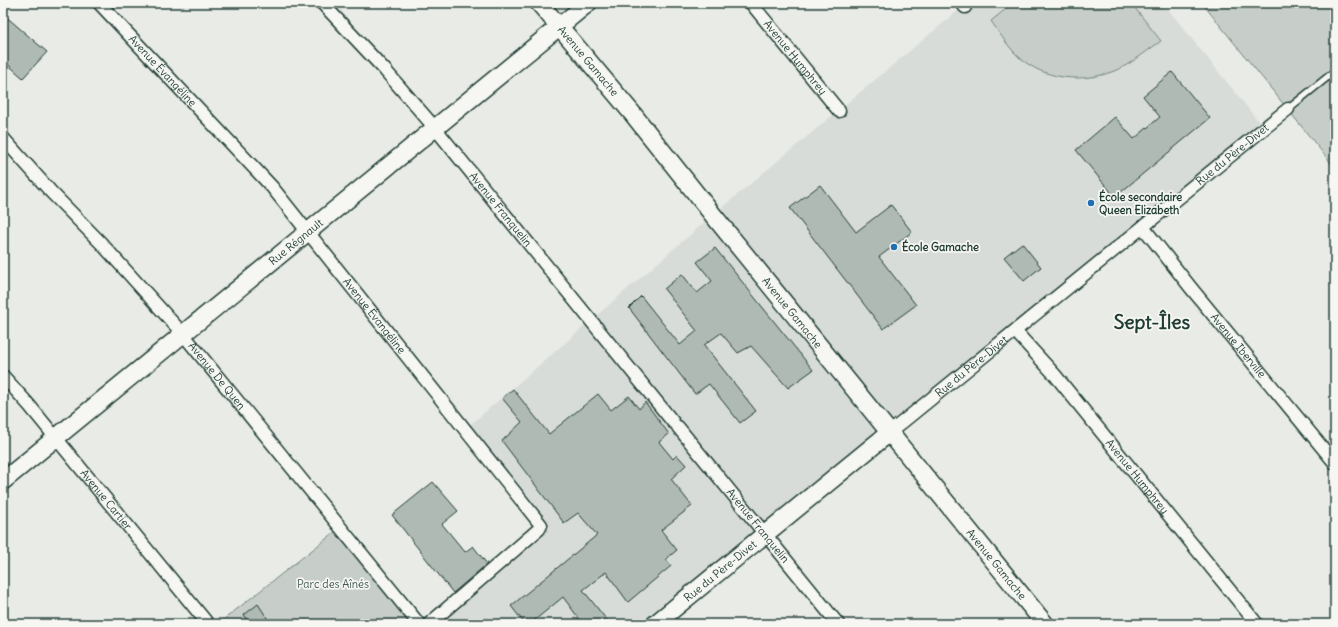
<svg xmlns="http://www.w3.org/2000/svg" width="1338" height="627" viewBox="0 0 1338 627" font-family="Delius,sans-serif">
	<style>
		.built { fill: #d8dcd8 }
		.green { fill: #c7cec9; stroke: #73867e }
		.building { fill: #b0bab5; stroke: #1f3d34 }
		.lines { fill: none; stroke-linecap: round; stroke-linejoin: round }
		.lane-casing { stroke: #1f3d34; stroke-width: 9 }
		.street-casing { stroke: #1f3d34; stroke-width: 15 }
		.secondary-casing { stroke: #1f3d34; stroke-width: 20 }
		.lane { stroke: #f6f6f2; stroke-width: 6 }
		.street { stroke: #f6f6f2; stroke-width: 12 }
		.secondary { stroke: #f6f6f2; stroke-width: 17 }
		.poi-dot { fill: #1f6fb2; stroke: #f6f6f2; stroke-width: 1.5 }
		.labels { text-anchor: middle; stroke-width: 3.5; stroke-linejoin: round; paint-order: stroke }
		.street-label { font-size: 11px; fill: #1f3d34; stroke: #f6f6f2 }
		.poi-label { font-size: 11px; font-weight: bold; fill: #1f3d34; stroke: #f6f6f2; text-anchor: start }
		.park-label { font-size: 11px; fill: #415a52; stroke: #f6f6f2 }
		.town-label { font-size: 19px; font-weight: bold; fill: #1f3d34; stroke: #f6f6f2 }
	</style>
	<rect width="100%" height="100%" fill="#e9ebe7"/>
	<filter id="ink" filterUnits="userSpaceOnUse"><feTurbulence type="fractalNoise" baseFrequency=".025" numOctaves="2"/><feDisplacementMap in="SourceGraphic" scale="8" xChannelSelector="R" yChannelSelector="G"/><feConvolveMatrix kernelMatrix="1 2 1 2 8 2 1 2 1" color-interpolation-filters="sRGB"/></filter>
	<g filter="url(#ink)">
		<path class="built" d="M967,3H1163L1264,128L655,624H429L541,526L470,425L713,215Z"/>
		<g class="green">
			<path d="M1013,3H1131L1161,41C1148,50 1135,61 1121,68C1086,85 1039,81 1013,51C1005,42 998,31 991,21Z"/>
			<path d="M1202,3H1335V168Z"/>
			<path d="M340,528L413,624H218Z"/>
		</g>
		<g class="building">
			<path d="M3,14L47,52L23,78L3,60Z"/>
			<path d="M1172,72L1210,118L1115,197L1076,150L1115,117L1134,139L1160,117L1143,96Z"/>
			<path d="M820,185L856,232L891,205L912,232L879,257L916,305L883,329L790,208Z"/>
			<path d="M1022,243L1041,267L1024,281L1004,257Z"/>
			<path d="M715,248L813,370L788,388L751,346L738,353L721,333L704,345L756,411L740,423L709,384L695,394L629,308L641,296L680,345L697,331L664,289L682,274L697,293L712,281L697,262Z"/>
			<path d="M513,389L549,434L598,394L611,410L629,396L639,409L645,402L669,434L659,442L673,459L677,455L686,465L671,479L692,506L661,530L677,550L666,559L671,566L628,602L606,572L583,590L610,624H583L563,597L530,624H525L511,606L597,535L578,513L564,523L502,441L522,422L502,398Z"/>
			<path d="M433,482L458,511L442,524L465,552L473,546L487,564L453,593L392,515Z"/>
			<path d="M258,604L271,624H250L244,615Z"/>
		</g>
		<g class="lines">
			<g class="lane-casing">
				<path id="lane" d="M1288,109L1335,71"/>
			</g>
			<g class="street-casing">
				<g id="street">
					<path id="s1" d="M99,3L272,187L541,525L539,529L429,624"/>
					<path id="s2" d="M322,3L384,69L435,128L673,422"/>
					<path id="s3" d="M751,3L839,111"/>
					<path d="M962,3L965,7"/>
					<path id="s4" d="M3,138L52,193L101,243L183,334L419,624"/>
					<path id="s5" d="M1143,227L1191,288L1335,463"/>
					<path id="s6" d="M1015,331L1055,375L1257,624"/>
					<path id="s7" d="M3,376L29,405L208,624"/>
					<path id="s8" d="M678,427L838,624"/>
					<path id="s9" d="M889,433L1288,109"/>
				</g>
			</g>
			<g class="secondary-casing">
				<g id="secondary">
					<path id="s10" d="M539,3L570,39L632,113L713,215L1045,624"/>
					<path id="s11" d="M3,481L588,3"/>
					<path id="s12" d="M655,624L889,433"/>
				</g>
			</g>
			<use href="#lane" class="lane"/>
			<use href="#street" class="street"/>
			<use href="#secondary" class="secondary"/>
		</g>
	</g>
	<g class="poi-dot">
		<circle cx="1091" cy="203" r="4"/>
		<circle cx="894" cy="247" r="4"/>
	</g>
	<g class="labels">
		<g class="street-label">
			<text dy="4" stroke="none"><textPath href="#s3" startOffset="70">Avenue Humphrey</textPath></text>
			<text dy="4" stroke="none"><textPath href="#s10" startOffset="76">Avenue Gamache</textPath></text>
			<text dy="4" stroke="none"><textPath href="#s1" startOffset="93">Avenue Évangéline</textPath></text>
			<text dy="4" stroke="none"><textPath href="#s9" startOffset="442">Rue du Père-Divet</textPath></text>
			<text dy="4" stroke="none"><textPath href="#s2" startOffset="273">Avenue Franquelin</textPath></text>
			<text dy="4" stroke="none"><textPath href="#s11" startOffset="378">Rue Régnault</textPath></text>
			<text dy="4" stroke="none"><textPath href="#s10" startOffset="400">Avenue Gamache</textPath></text>
			<text dy="4" stroke="none"><textPath href="#s1" startOffset="417">Avenue Évangéline</textPath></text>
			<text dy="4" stroke="none"><textPath href="#s5" startOffset="152">Avenue Iberville</textPath></text>
			<text dy="4" stroke="none"><textPath href="#s9" startOffset="106">Rue du Père-Divet</textPath></text>
			<text dy="4" stroke="none"><textPath href="#s4" startOffset="320">Avenue De Quen</textPath></text>
			<text dy="4" stroke="none"><textPath href="#s6" startOffset="190">Avenue Humphrey</textPath></text>
			<text dy="4" stroke="none"><textPath href="#s7" startOffset="161">Avenue Cartier</textPath></text>
			<text dy="4" stroke="none"><textPath href="#s8" startOffset="127">Avenue Franquelin</textPath></text>
			<text dy="4" stroke="none"><textPath href="#s10" startOffset="724">Avenue Gamache</textPath></text>
			<text dy="4" stroke="none"><textPath href="#s12" startOffset="84">Rue du Père-Divet</textPath></text>
		</g>
		<g class="poi-label">
			<text x="1099" y="201">École secondaire<tspan x="1099" dy="13">Queen Elizabeth</tspan></text>
			<text x="902" y="251">École Gamache</text>
		</g>
		<g class="park-label">
			<text x="333" y="588">Parc des Aînés</text>
		</g>
		<g class="town-label">
			<text x="1152" y="329">Sept-Îles</text>
		</g>
	</g>
	<rect width="1338" height="627" fill="none" stroke="#f6f6f2" stroke-width="16"/>
	<rect x="8" y="8" width="1322" height="611" fill="none" stroke="#1f3d34" stroke-width="1.5" filter="url(#ink)"/>
</svg>
